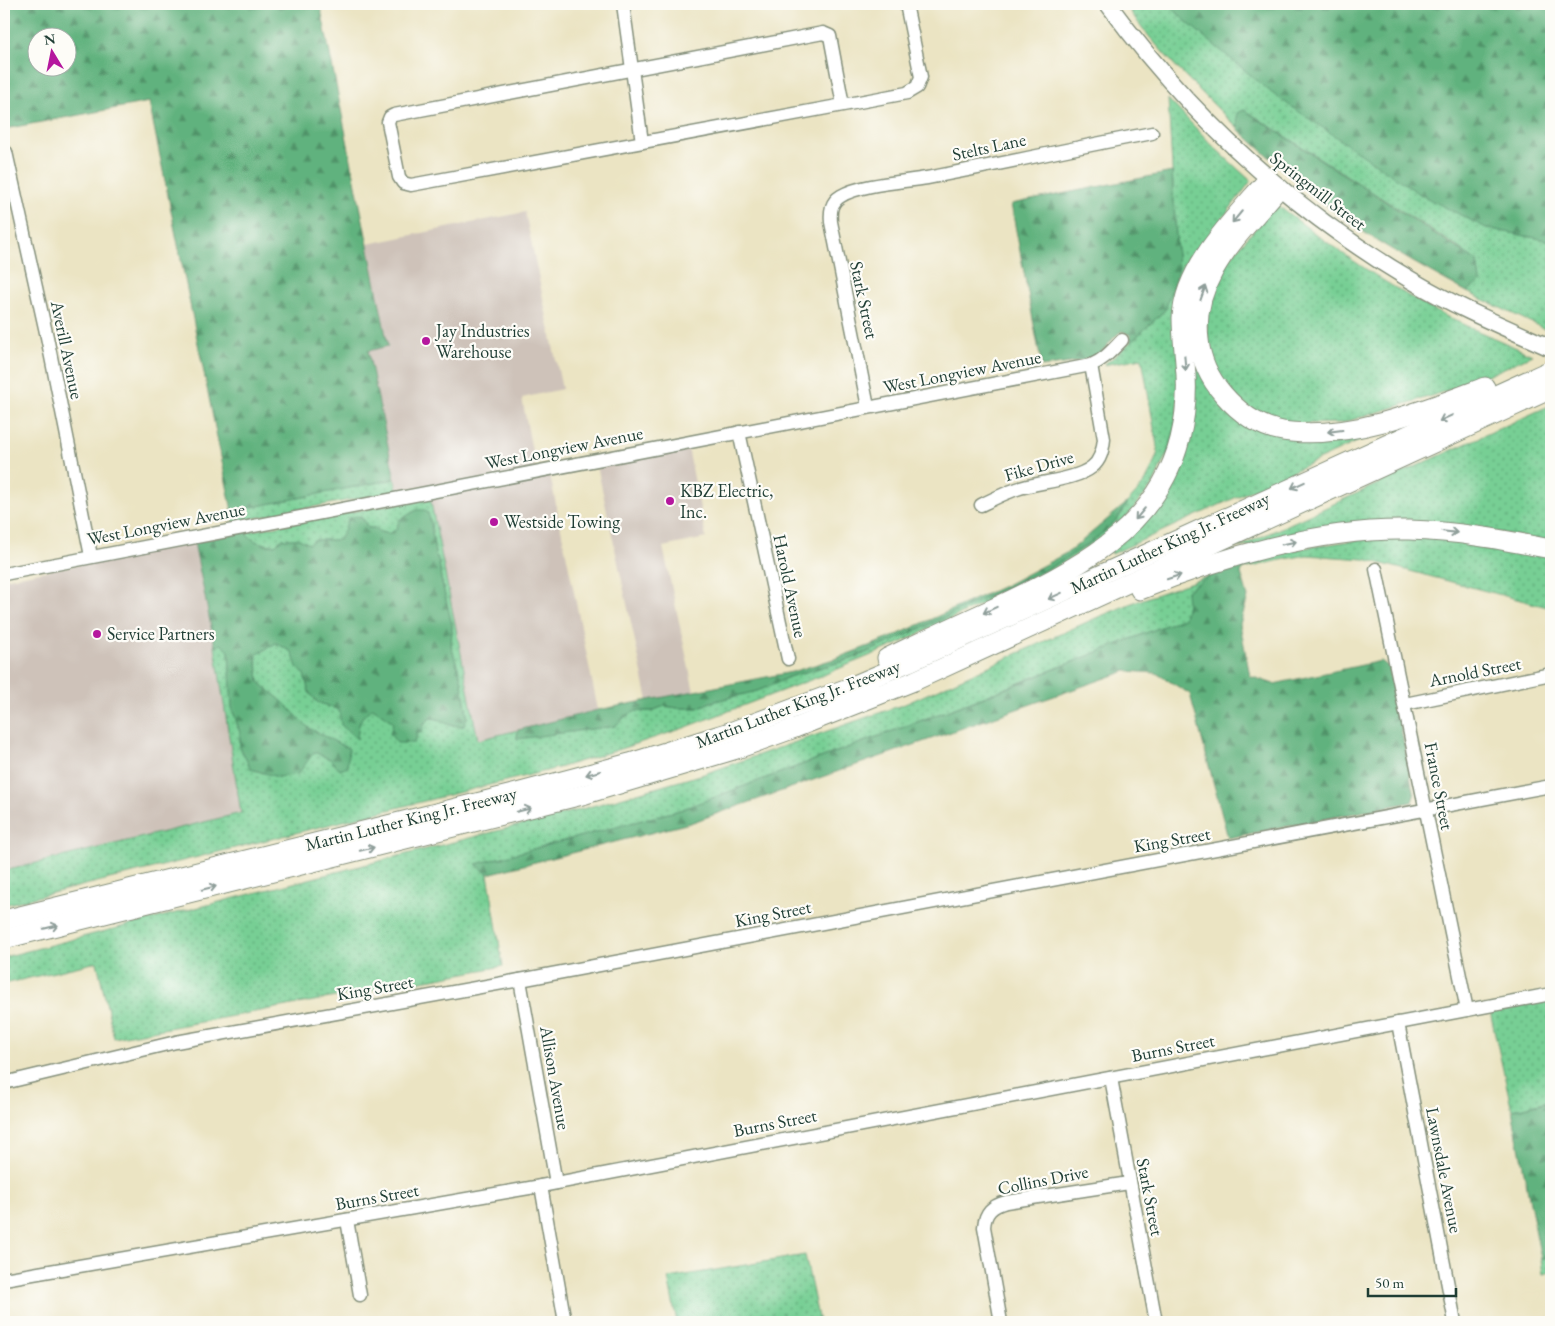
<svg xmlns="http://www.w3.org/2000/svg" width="1555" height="1326" viewBox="0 0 1555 1326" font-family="'EB Garamond',serif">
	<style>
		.industrial { fill: #cec2b9 }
		.grass { fill: url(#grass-dots); stroke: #4b8664 }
		.forest { fill: url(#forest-firs); stroke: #407859; fill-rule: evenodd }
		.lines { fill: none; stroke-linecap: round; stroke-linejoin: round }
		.minor-casing { stroke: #85907c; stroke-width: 15 }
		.major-casing { stroke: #85907c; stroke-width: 19 }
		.highway-casing { stroke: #85907c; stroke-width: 21 }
		.minor { stroke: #fff; stroke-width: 12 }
		.major { stroke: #fff; stroke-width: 16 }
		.highway { stroke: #fff; stroke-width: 19 }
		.oneway { stroke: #8f9e9a }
		.poi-dot { fill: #b5179e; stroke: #fdfcf7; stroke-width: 2 }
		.labels { text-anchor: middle; stroke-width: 4.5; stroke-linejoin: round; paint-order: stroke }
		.street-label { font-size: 18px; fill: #1f3d34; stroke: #fdfcf7 }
		.poi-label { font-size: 18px; fill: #1f3d34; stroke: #fdfcf7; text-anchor: start }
	</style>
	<defs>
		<pattern id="grass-dots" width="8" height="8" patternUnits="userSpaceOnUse" patternTransform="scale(1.25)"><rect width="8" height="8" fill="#77cf94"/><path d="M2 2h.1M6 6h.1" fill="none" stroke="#61a97a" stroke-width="1.8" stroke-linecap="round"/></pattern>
		<pattern id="forest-firs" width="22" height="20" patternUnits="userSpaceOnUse" patternTransform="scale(1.25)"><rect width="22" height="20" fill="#61b27e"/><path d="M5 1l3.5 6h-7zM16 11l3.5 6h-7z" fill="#4f9268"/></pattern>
	</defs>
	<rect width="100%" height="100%" fill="#fdfcf7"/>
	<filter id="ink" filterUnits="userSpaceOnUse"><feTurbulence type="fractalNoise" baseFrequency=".02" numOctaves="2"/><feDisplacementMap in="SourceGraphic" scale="10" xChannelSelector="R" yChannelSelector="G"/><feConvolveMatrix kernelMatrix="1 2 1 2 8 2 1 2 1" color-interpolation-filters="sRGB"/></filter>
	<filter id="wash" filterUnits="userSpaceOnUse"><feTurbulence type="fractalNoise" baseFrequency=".0096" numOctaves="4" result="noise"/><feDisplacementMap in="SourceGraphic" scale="20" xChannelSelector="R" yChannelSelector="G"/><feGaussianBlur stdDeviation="1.12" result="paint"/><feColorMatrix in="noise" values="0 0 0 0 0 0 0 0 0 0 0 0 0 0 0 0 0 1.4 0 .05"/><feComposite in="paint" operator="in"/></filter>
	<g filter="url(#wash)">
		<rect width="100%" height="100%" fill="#ebe4c3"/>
		<g class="industrial">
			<path d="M525,212L562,389L522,398L536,472L549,470L598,710L478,740L427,486L397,491L368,350L388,346L368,244Z"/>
			<path d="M687,443L706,538L663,547L694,692L648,701L596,461Z"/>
			<path d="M194,542L215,647L241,813L4,871V579Z"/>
		</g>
		<g class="grass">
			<path d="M1125,4H1169L1183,19L1486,228L1551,241V332L1467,292L1480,282L1477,261L1456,246L1245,110L1237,113L1238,129C1199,89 1156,51 1125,4Z"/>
			<path d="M1168,99L1215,148L1251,181L1198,251L1186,270L1178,291L1180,379L1174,437L1153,485L1115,530L1054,569L898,644L821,676L684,728L614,751L558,768L4,905V871L241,813L215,647L221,643L229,651L232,707L240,733V747L251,769L278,777L306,762L314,752L330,759L340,770L347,767L348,749L309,728L284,703L259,682L256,655L276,643L292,652L297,666L304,674L309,692L317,702L339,710L357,738C359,722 359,717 373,708L393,722L417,734L430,718L438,719L450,725L464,726L467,715L465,701L461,678L451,646L452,625L441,579L439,562L435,554L431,524L417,510L399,520L397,529L388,534L380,532L375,528H368L364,520L360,516L348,520L344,531L339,540H314L309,544L299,539H282L275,545C260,544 255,543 245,532L430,497L478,740L518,730L517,738L615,726L626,716L636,711H652L664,706L678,708H697L711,702L757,691L777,683L788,677L854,658L944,618L1051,567L1089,544L1119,517L1129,501L1144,484L1152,468L1158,452L1142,358L1103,365L1115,356L1165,310L1178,271Z"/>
			<path d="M1276,204C1325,242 1374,277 1428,307C1461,325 1498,339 1532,355L1476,381L1428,397L1342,423L1276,424L1255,413L1226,388L1209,353L1206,309L1225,264Z"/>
			<path d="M1191,359L1246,425L1381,431L1112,554L1110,551L1155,507Z"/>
			<path d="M1551,405V542L1476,528L1239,547Z"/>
			<path d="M395,479L397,491L234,522L232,511Z"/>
			<path d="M1377,537L1444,538L1551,556V608L1364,559L1307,555L1276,561L1244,569L1242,564L1297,549Z"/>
			<path d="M1215,574L1190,588L1184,618L968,703L680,810L477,864L488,874L503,966L114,1038L97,962L4,984V957L575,811L704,774L905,704L1096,618L1132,603Z"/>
			<path d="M1551,998V1100L1512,1110L1489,1007Z"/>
			<path d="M805,1255L819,1322H677L668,1278Z"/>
			<path d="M1551,1256V1272L1543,1274L1541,1259Z"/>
		</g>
		<g class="forest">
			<path d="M4,4H320L388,346L368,351L395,479L232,511L149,102L4,129ZM38,38H68V68H38Z"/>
			<path d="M1169,4H1551V241L1486,228L1421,195L1273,94L1183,19Z"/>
			<path d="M1244,110L1477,261L1480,282L1467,292C1427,270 1381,245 1343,218C1306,190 1272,160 1238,129L1237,113Z"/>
			<path d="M1172,172L1178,271L1165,310L1131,342L1130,335L1122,331C1112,337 1109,346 1100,353C1086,363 1058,364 1042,367L1011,204Z"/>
			<path d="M1129,501L1119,517L1105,531L1088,544L1068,557L1051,567L967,607L895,640L854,658L788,677L777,683L757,691L711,702L697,708H678L664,706L652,711H636L626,716L615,726L517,739L518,730L598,710L792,672L837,658L890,638L1008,584L1070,551Z"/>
			<path d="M417,510H425L428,513L431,524L435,554L439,562L441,579L452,625L451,646L461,678L467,715L464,726L450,725L438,719L430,718L424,724L422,732L417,734L414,743H397L390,734L393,722L373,708C358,718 359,723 357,739L341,725L339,710L317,702L309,692L304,674L297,667L292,652L276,643L256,655L259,682L284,703L309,728L349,749L347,767L340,770L330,759L314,752L298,774L278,777L251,769L240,747V733L232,707L229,651L221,644L215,647L194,542L245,532C255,543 260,544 275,545L282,539H299L309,544L314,540H339L344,531L348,519C360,513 362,517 368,528H375L380,532L388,534L397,529L399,520Z"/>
			<path d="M1242,564L1244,569L1241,573L1248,597L1240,624L1250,676L1274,684L1381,661L1389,667L1414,796L1412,802L1228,838L1190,694L1156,673L1126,671L690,823L488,874L476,864L680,810L982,698L1184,618L1187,603L1186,592C1201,578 1223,571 1242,564Z"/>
			<path d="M1551,1101V1256L1541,1259L1512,1110Z"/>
		</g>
	</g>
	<g filter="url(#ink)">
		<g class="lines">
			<g class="minor-casing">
				<g id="minor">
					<path d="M623,4L642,142"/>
					<path d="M843,105L830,36L823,33L394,115L390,117L388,122L399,177L403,183L411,185L843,105L907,93L917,87L921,77L906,4"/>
					<path d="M6,152L47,337L91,556"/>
					<path d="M868,407L831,222C830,211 831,202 841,196C861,184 904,182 927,178C1002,164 1077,147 1152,133"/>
					<path d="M739,432L788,659"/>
					<path d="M981,505C993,499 1005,493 1017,489C1037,482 1076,480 1092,467C1101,460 1103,449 1104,439L1091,365"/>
					<path d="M1376,569L1467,1010"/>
					<path d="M4,574L1091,365C1104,360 1112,350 1122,340"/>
					<path d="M1405,704L1551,674"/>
					<path d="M520,980L556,1183"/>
					<path d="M1398,1023L1455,1322"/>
					<path d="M1111,1078L1156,1322"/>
					<path d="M4,1083L176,1042L520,980L1551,786"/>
					<path d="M541,1186L565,1322"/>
					<path d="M347,1220L360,1295"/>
					<path d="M4,1279L541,1186L1551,994"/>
					<path d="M1001,1322L984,1227C985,1212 992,1206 1006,1202L1129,1183"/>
				</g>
			</g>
			<g class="major-casing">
				<path id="major" d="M1108,4C1191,117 1291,209 1411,280C1456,307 1504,327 1551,348"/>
			</g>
			<g class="highway-casing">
				<g id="highway">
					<path d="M1279,188C1241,234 1191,276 1199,340C1201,361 1210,379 1223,394C1241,415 1263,430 1291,432C1356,438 1424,410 1485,387"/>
					<path d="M1140,590C1221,557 1321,528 1409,530C1457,531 1504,540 1551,549"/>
					<path d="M887,658C923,641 958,624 994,608C1072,571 1157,531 1180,439C1186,414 1188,389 1185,363C1184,348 1182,333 1182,318C1184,266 1236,217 1268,179"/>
					<path d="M4,920L517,793L630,763L733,731L848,688L909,662L1551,370"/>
					<path d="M4,939L586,794L737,749L795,728L914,681L1551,389"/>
				</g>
			</g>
			<use href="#minor" class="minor"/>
			<use href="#major" class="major"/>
			<use href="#highway" class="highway"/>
		</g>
		<defs><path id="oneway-shaft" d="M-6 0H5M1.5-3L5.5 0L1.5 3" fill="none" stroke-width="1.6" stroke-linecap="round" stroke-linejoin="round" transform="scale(1.25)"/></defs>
		<g class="oneway">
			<use href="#oneway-shaft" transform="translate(1237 217) rotate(130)"/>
			<use href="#oneway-shaft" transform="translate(1203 293) rotate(-70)"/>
			<use href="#oneway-shaft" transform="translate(1185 363) rotate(85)"/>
			<use href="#oneway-shaft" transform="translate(1446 418) rotate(155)"/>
			<use href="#oneway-shaft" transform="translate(1335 431) rotate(173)"/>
			<use href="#oneway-shaft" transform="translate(1298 485) rotate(155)"/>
			<use href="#oneway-shaft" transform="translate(1140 514) rotate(130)"/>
			<use href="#oneway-shaft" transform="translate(1450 532) rotate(6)"/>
			<use href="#oneway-shaft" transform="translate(1289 543) rotate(-12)"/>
			<use href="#oneway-shaft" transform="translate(1174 577) rotate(-18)"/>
			<use href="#oneway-shaft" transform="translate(1055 596) rotate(155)"/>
			<use href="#oneway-shaft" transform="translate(990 610) rotate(155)"/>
			<use href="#oneway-shaft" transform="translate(593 773) rotate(165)"/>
			<use href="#oneway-shaft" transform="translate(524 810) rotate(-14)"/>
			<use href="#oneway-shaft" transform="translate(367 849) rotate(-14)"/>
			<use href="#oneway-shaft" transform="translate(209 888) rotate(-14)"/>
			<use href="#oneway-shaft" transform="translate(51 927) rotate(-14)"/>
		</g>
	</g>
	<g class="poi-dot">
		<circle cx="426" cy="341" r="5"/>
		<circle cx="670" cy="501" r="5"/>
		<circle cx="494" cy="522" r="5"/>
		<circle cx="97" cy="634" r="5"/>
	</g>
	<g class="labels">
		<g class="street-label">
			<text transform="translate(989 147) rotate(-12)" y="6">Stelts Lane</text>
			<text transform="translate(1318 191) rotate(38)" y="6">Springmill Street</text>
			<text transform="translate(864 300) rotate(78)" y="6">Stark Street</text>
			<text transform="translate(67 350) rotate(78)" y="6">Averill Avenue</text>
			<text transform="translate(962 372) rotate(-11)" y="6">West Longview Avenue</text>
			<text transform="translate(564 448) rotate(-11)" y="6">West Longview Avenue</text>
			<text transform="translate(1039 466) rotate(-16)" y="6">Fike Drive</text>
			<text transform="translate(166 524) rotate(-11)" y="6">West Longview Avenue</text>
			<text transform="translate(1170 543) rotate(-25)" y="6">Martin Luther King Jr. Freeway</text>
			<text transform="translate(790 586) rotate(78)" y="6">Harold Avenue</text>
			<text transform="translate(1475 672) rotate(-11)" y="6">Arnold Street</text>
			<text transform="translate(798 704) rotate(-21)" y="6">Martin Luther King Jr. Freeway</text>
			<text transform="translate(1439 786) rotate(79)" y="6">France Street</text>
			<text transform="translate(411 819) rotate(-14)" y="6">Martin Luther King Jr. Freeway</text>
			<text transform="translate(1172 840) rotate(-10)" y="6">King Street</text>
			<text transform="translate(773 914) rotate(-11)" y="6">King Street</text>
			<text transform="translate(375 988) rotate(-10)" y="6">King Street</text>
			<text transform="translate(1173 1048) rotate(-11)" y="6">Burns Street</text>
			<text transform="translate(555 1078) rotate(80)" y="6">Allison Avenue</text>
			<text transform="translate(775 1123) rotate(-11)" y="6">Burns Street</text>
			<text transform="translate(1444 1170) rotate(79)" y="6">Lawnsdale Avenue</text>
			<text transform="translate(1043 1180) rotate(-11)" y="6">Collins Drive</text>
			<text transform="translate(377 1197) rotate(-10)" y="6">Burns Street</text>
			<text transform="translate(1150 1197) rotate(79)" y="6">Stark Street</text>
		</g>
		<g class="poi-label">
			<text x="436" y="337">Jay Industries<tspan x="436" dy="21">Warehouse</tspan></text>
			<text x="680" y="497">KBZ Electric,<tspan x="680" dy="21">Inc.</tspan></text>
			<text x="504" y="528">Westside Towing</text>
			<text x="107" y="640">Service Partners</text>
		</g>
	</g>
	<rect width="1555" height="1326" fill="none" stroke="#fdfcf7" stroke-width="20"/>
	<g transform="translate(52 52) rotate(350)"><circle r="24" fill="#fdfcf7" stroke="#a4b0a9"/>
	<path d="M0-4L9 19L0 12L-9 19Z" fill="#b5179e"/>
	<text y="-8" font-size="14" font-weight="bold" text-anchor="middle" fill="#1f3d34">N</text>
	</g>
	<path d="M1368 1288v8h88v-8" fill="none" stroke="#1f3d34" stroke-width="2.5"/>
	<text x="1375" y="1288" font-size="15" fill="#1f3d34" stroke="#fdfcf7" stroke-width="4" paint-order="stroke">50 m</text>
</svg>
